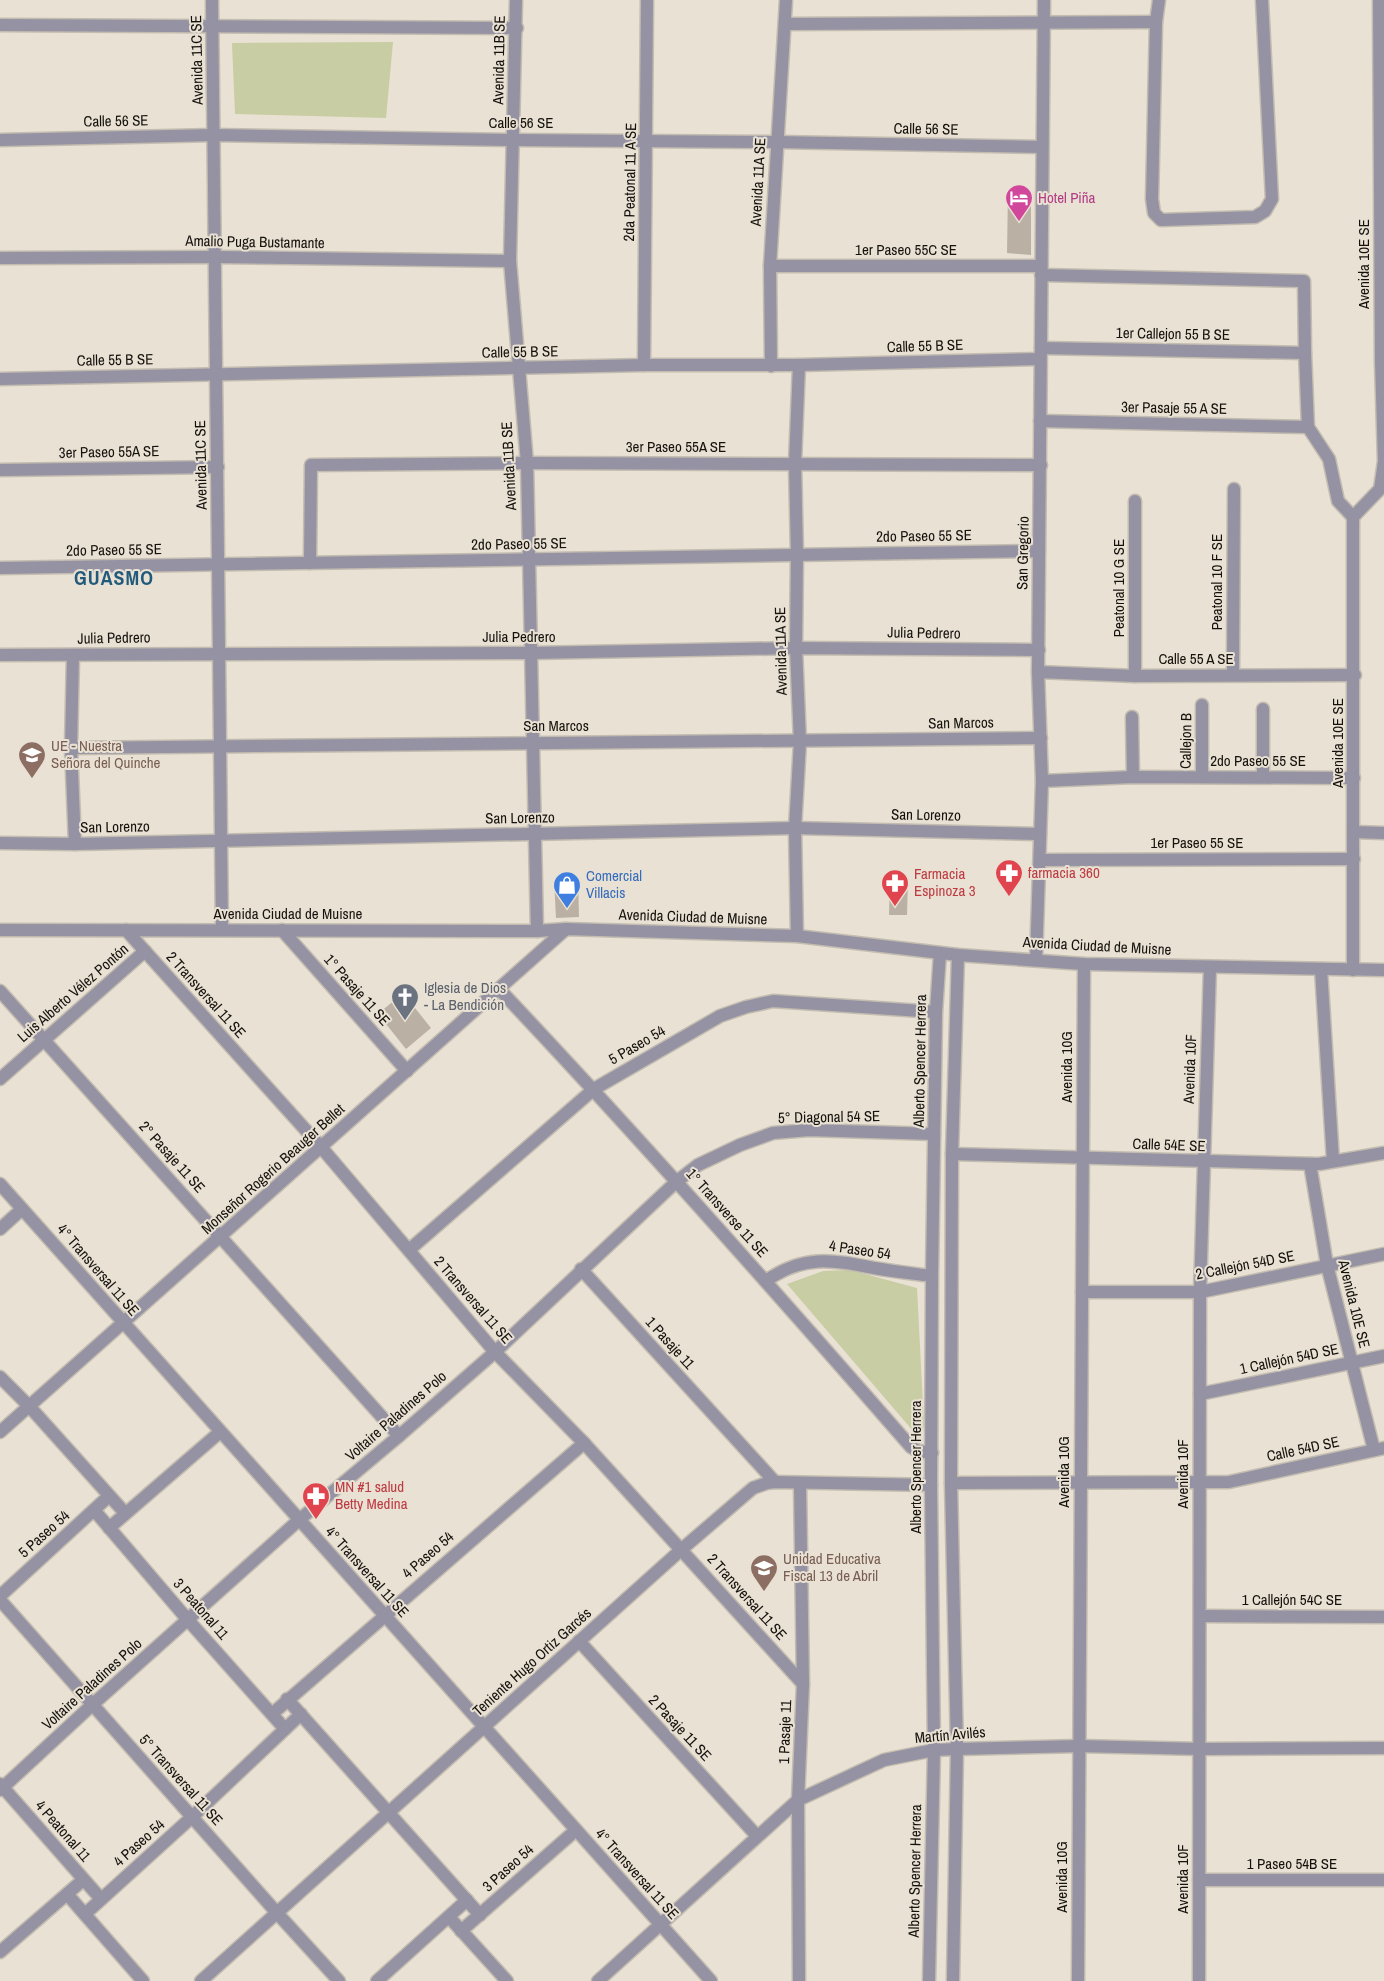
<svg xmlns="http://www.w3.org/2000/svg" width="1384" height="1981" viewBox="0 0 1384 1981" font-family="'Archivo Narrow',sans-serif">
	<style>
		.green { fill: #c8cda3 }
		.building { fill: #bab1a4 }
		.lines { fill: none; stroke-linecap: round; stroke-linejoin: round }
		.minor-casing { stroke: #c3bcb0; stroke-width: 15 }
		.minor { stroke: #9492a3; stroke-width: 12 }
		.labels { text-anchor: middle; stroke-width: 4; stroke-linejoin: round; paint-order: stroke }
		.street-label { font-size: 15px; fill: #15120e; stroke: #e9e1d3 }
		.hotel-label { font-size: 15px; fill: #b23c85; stroke: #e9e1d3; text-anchor: start }
		.education-label { font-size: 15px; fill: #785e54; stroke: #e9e1d3; text-anchor: start }
		.health-label { font-size: 15px; fill: #be3a42; stroke: #e9e1d3; text-anchor: start }
		.shop-label { font-size: 15px; fill: #366cbe; stroke: #e9e1d3; text-anchor: start }
		.worship-label { font-size: 15px; fill: #5b616d; stroke: #e9e1d3; text-anchor: start }
		.district-label { font-size: 20px; font-weight: bold; letter-spacing: 1px; fill: #215a7b; stroke: #e9e1d3 }
	</style>
	<rect width="100%" height="100%" fill="#e9e1d3"/>
	<g class="green">
		<path d="M393,42L386,118L235,114L232,43Z"/>
		<path d="M850,1270L917,1288L924,1425L920,1439L787,1284L823,1271Z"/>
	</g>
	<g class="building">
		<path d="M1008,189L1031,191V255L1007,253Z"/>
		<path d="M578,878L579,917L556,918L554,879Z"/>
		<path d="M890,878H908L907,915H889Z"/>
		<path d="M403,993L431,1028L406,1049L378,1014Z"/>
	</g>
	<g class="lines">
		<g class="minor-casing">
			<g id="minor">
				<path d="M212,0L222,930"/>
				<path d="M516,0L510,261L527,463L537,931"/>
				<path d="M1159,0L1156,22L1152,199L1154,213L1161,220L1255,217L1265,211L1272,199L1262,0"/>
				<path d="M785,24L1156,22"/>
				<path d="M0,25L517,28"/>
				<path d="M0,140L214,135L513,140L777,142L1042,147"/>
				<path d="M0,258L215,257L510,261"/>
				<path d="M770,266H1041"/>
				<path d="M1041,275L1304,281L1305,353L1308,427L1329,459L1338,501L1353,517V970"/>
				<path d="M1041,348L1305,353"/>
				<path d="M644,365L647,0"/>
				<path d="M771,366L770,266L786,0"/>
				<path d="M0,379L644,365H799L1040,359"/>
				<path d="M1040,421L1308,427"/>
				<path d="M0,470L218,467"/>
				<path d="M1353,517L1380,489L1384,461L1381,361L1379,0H1384"/>
				<path d="M310,563L311,465L527,463L1041,465"/>
				<path d="M0,568L1039,551"/>
				<path d="M0,655L531,653L796,648L1039,650"/>
				<path d="M73,655L71,748L75,844"/>
				<path d="M1038,672L1135,676L1355,675"/>
				<path d="M1233,675L1234,489"/>
				<path d="M1135,676V501"/>
				<path d="M1263,709V777"/>
				<path d="M1132,717L1133,777"/>
				<path d="M71,748L1041,738"/>
				<path d="M1202,777V705"/>
				<path d="M1042,781L1133,777L1354,778"/>
				<path d="M1354,832L1384,833"/>
				<path d="M0,843L75,844L795,828L1040,834"/>
				<path d="M1041,860L1354,859"/>
				<path d="M0,930L537,931L566,929L797,936L958,955L1084,964L1384,970"/>
				<path d="M126,930L321,1147L495,1352L584,1443L803,1684"/>
				<path d="M282,930L407,1071"/>
				<path d="M797,936L795,828L800,742L796,648L797,554L795,463L799,365"/>
				<path d="M1036,960L1042,781L1038,672L1044,0"/>
				<path d="M1321,969L1333,1161"/>
				<path d="M499,989C640,1138 776,1292 911,1447L918,1451L932,1453"/>
				<path d="M0,991L399,1436"/>
				<path d="M0,1079L145,951"/>
				<path d="M952,1154L1319,1164L1384,1153"/>
				<path d="M1310,1164L1327,1265L1374,1450"/>
				<path d="M0,1184L711,1981"/>
				<path d="M0,1229L22,1209"/>
				<path d="M409,1250L594,1089L720,1016L746,1007L773,1001L936,1012"/>
				<path d="M581,1269L775,1482"/>
				<path d="M766,1281C803,1254 833,1260 874,1268C891,1271 908,1273 924,1275"/>
				<path d="M1082,1292H1200L1384,1254"/>
				<path d="M0,1377L29,1406L125,1513"/>
				<path d="M1200,1394L1384,1356"/>
				<path d="M0,1432L566,929"/>
				<path d="M951,1483L1229,1482L1384,1448"/>
				<path d="M94,1510L188,1620L285,1729"/>
				<path d="M109,1528L220,1432"/>
				<path d="M0,1596L109,1496"/>
				<path d="M0,1600L277,1913L339,1981"/>
				<path d="M1200,1616L1384,1617"/>
				<path d="M579,1641L757,1836"/>
				<path d="M287,1699L480,1915"/>
				<path d="M272,1714L584,1443"/>
				<path d="M0,1784L101,1899"/>
				<path d="M0,1790L92,1705L299,1520L399,1436L495,1352L676,1182L698,1165L740,1145L773,1133L809,1130L934,1134"/>
				<path d="M1199,1880H1384"/>
				<path d="M67,1894L143,1981"/>
				<path d="M85,1914L192,1817L301,1714"/>
				<path d="M449,1917L507,1981"/>
				<path d="M461,1931L576,1830"/>
				<path d="M0,1952L83,1880"/>
				<path d="M201,1981L682,1549L753,1488L767,1483L775,1482L931,1485"/>
				<path d="M377,1981L467,1900"/>
				<path d="M598,1981L798,1800L884,1760L934,1750L957,1749L1079,1746L1200,1749L1384,1748"/>
				<path d="M799,1981L798,1800L803,1684L800,1484"/>
				<path d="M929,1981L934,1750L931,1485L932,1276L936,1012L940,953"/>
				<path d="M953,1981L957,1749L951,1483L952,1154L958,955"/>
				<path d="M1078,1981L1084,964"/>
				<path d="M1199,1981L1200,1292L1210,967"/>
			</g>
		</g>
		<use href="#minor" class="minor"/>
	</g>
	<defs>
		<g id="hotel-pin" transform="scale(1.4375)"><path d="M0 17L-7.5 6A9.5 9.5 0 1 1 7.5 6Z" fill="#d1479c" stroke="#e9e1d3"/><path d="M-6-4.5h1.5V1H6V5H4.5V3h-9V5H-6ZM-4 0a1.8 1.8 0 1 1 3.6 0ZM.5 0V-2.5h3Q6-2.5 6 0Z" fill="#fff"/></g>
		<g id="school-pin" transform="scale(1.4375)"><path d="M0 17L-7.5 6A9.5 9.5 0 1 1 7.5 6Z" fill="#8d6e63" stroke="#e9e1d3"/><path d="M0-5L7-2L0 1L-7-2ZM-4 1L0 2.5L4 1V4Q0 6-4 4Z" fill="#fff"/></g>
		<g id="pharmacy-pin" transform="scale(1.4375)"><path d="M0 17L-7.5 6A9.5 9.5 0 1 1 7.5 6Z" fill="#e0444e" stroke="#e9e1d3"/><path d="M-2-6h4v4h4v4h-4v4h-4v-4h-4v-4h4Z" fill="#fff"/></g>
		<g id="shop-pin" transform="scale(1.4375)"><path d="M0 17L-7.5 6A9.5 9.5 0 1 1 7.5 6Z" fill="#3f7fe0" stroke="#e9e1d3"/><path d="M-5-2.5h2.3a2.7 3.5 0 0 1 5.4 0H5L5.5 6h-11ZM-1.5-2.5h3a1.5 2.3 0 0 0-3 0Z" fill="#fff"/></g>
		<g id="church-pin" transform="scale(1.4375)"><path d="M0 17L-7.5 6A9.5 9.5 0 1 1 7.5 6Z" fill="#6b7280" stroke="#e9e1d3"/><path d="M-1.2-6h2.4v3.5h3.3v2.4h-3.3V6h-2.4V-.1h-3.3v-2.4h3.3Z" fill="#fff"/></g>
	</defs>
	<g fill-rule="evenodd">
		<use href="#hotel-pin" x="1019" y="198"/>
		<use href="#school-pin" x="32" y="755"/>
		<use href="#pharmacy-pin" x="1009" y="873"/>
		<use href="#pharmacy-pin" x="895" y="883"/>
		<use href="#shop-pin" x="567" y="885"/>
		<use href="#church-pin" x="405" y="997"/>
		<use href="#pharmacy-pin" x="316" y="1496"/>
		<use href="#school-pin" x="764" y="1568"/>
	</g>
	<g class="labels">
		<g class="street-label">
			<text transform="translate(197 60) rotate(-91)" y="5">Avenida 11C SE</text>
			<text transform="translate(499 60) rotate(-89)" y="5">Avenida 11B SE</text>
			<text transform="translate(116 121) rotate(-1)" y="5">Calle 56 SE</text>
			<text x="521" y="128">Calle 56 SE</text>
			<text transform="translate(926 129) rotate(1)" y="5">Calle 56 SE</text>
			<text transform="translate(630 182) rotate(-89)" y="5">2da Peatonal 11 A SE</text>
			<text transform="translate(758 182) rotate(-87)" y="5">Avenida 11A SE</text>
			<text transform="translate(255 242) rotate(1)" y="5">Amalio Puga Bustamante</text>
			<text x="906" y="255">1er Paseo 55C SE</text>
			<text transform="translate(1364 264) rotate(-90)" y="5">Avenida 10E SE</text>
			<text transform="translate(1173 334) rotate(1)" y="5">1er Callejon 55 B SE</text>
			<text transform="translate(925 346) rotate(-2)" y="5">Calle 55 B SE</text>
			<text transform="translate(520 352) rotate(-1)" y="5">Calle 55 B SE</text>
			<text transform="translate(115 360) rotate(-1)" y="5">Calle 55 B SE</text>
			<text transform="translate(1174 408) rotate(1)" y="5">3er Pasaje 55 A SE</text>
			<text x="676" y="452">3er Paseo 55A SE</text>
			<text transform="translate(109 452) rotate(-1)" y="5">3er Paseo 55A SE</text>
			<text transform="translate(201 465) rotate(-91)" y="5">Avenida 11C SE</text>
			<text transform="translate(509 466) rotate(-93)" y="5">Avenida 11B SE</text>
			<text transform="translate(924 536) rotate(-1)" y="5">2do Paseo 55 SE</text>
			<text transform="translate(519 544) rotate(-1)" y="5">2do Paseo 55 SE</text>
			<text transform="translate(114 550) rotate(-1)" y="5">2do Paseo 55 SE</text>
			<text transform="translate(1023 553) rotate(-89)" y="5">San Gregorio</text>
			<text transform="translate(1217 582) rotate(-90)" y="5">Peatonal 10 F SE</text>
			<text transform="translate(1119 588) rotate(-90)" y="5">Peatonal 10 G SE</text>
			<text transform="translate(924 633) rotate(1)" y="5">Julia Pedrero</text>
			<text x="519" y="642">Julia Pedrero</text>
			<text transform="translate(114 638) rotate(-1)" y="5">Julia Pedrero</text>
			<text transform="translate(781 651) rotate(-91)" y="5">Avenida 11A SE</text>
			<text x="1196" y="664">Calle 55 A SE</text>
			<text transform="translate(961 723) rotate(-1)" y="5">San Marcos</text>
			<text x="556" y="731">San Marcos</text>
			<text transform="translate(1186 741) rotate(-89)" y="5">Callejon B</text>
			<text transform="translate(1338 743) rotate(-90)" y="5">Avenida 10E SE</text>
			<text x="1258" y="766">2do Paseo 55 SE</text>
			<text transform="translate(926 815) rotate(1)" y="5">San Lorenzo</text>
			<text transform="translate(520 818) rotate(-1)" y="5">San Lorenzo</text>
			<text transform="translate(115 827) rotate(-1)" y="5">San Lorenzo</text>
			<text x="1197" y="848">1er Paseo 55 SE</text>
			<text x="288" y="919">Avenida Ciudad de Muisne</text>
			<text transform="translate(693 917) rotate(2)" y="5">Avenida Ciudad de Muisne</text>
			<text transform="translate(1097 946) rotate(3)" y="5">Avenida Ciudad de Muisne</text>
			<text transform="translate(357 990) rotate(48)" y="5">1° Pasaje 11 SE</text>
			<text transform="translate(73 993) rotate(-41)" y="5">Luis Alberto Vélez Pontón</text>
			<text transform="translate(206 995) rotate(48)" y="5">2 Transversal 11 SE</text>
			<text transform="translate(637 1045) rotate(-30)" y="5">5 Paseo 54</text>
			<text transform="translate(920 1061) rotate(-89)" y="5">Alberto Spencer Herrera</text>
			<text transform="translate(1067 1067) rotate(-90)" y="5">Avenida 10G</text>
			<text transform="translate(1190 1069) rotate(-88)" y="5">Avenida 10F</text>
			<text transform="translate(829 1117) rotate(-1)" y="5">5° Diagonal 54 SE</text>
			<text transform="translate(1169 1145) rotate(2)" y="5">Calle 54E SE</text>
			<text transform="translate(172 1157) rotate(48)" y="5">2° Pasaje 11 SE</text>
			<text transform="translate(273 1169) rotate(-42)" y="5">Monseñor Rogerio Beauger Bellet</text>
			<text transform="translate(727 1213) rotate(48)" y="5">1° Transverse 11 SE</text>
			<text transform="translate(860 1250) rotate(8)" y="5">4 Paseo 54</text>
			<text transform="translate(1245 1265) rotate(-11)" y="5">2 Callejón 54D SE</text>
			<text transform="translate(98 1270) rotate(49)" y="5">4° Transversal 11 SE</text>
			<text transform="translate(473 1300) rotate(49)" y="5">2 Transversal 11 SE</text>
			<text transform="translate(1354 1304) rotate(76)" y="5">Avenida 10E SE</text>
			<text transform="translate(670 1343) rotate(48)" y="5">1 Pasaje 11</text>
			<text transform="translate(1289 1359) rotate(-12)" y="5">1 Callejón 54D SE</text>
			<text transform="translate(396 1416) rotate(-41)" y="5">Voltaire Paladines Polo</text>
			<text transform="translate(1303 1449) rotate(-12)" y="5">Calle 54D SE</text>
			<text transform="translate(916 1467) rotate(-90)" y="5">Alberto Spencer Herrera</text>
			<text transform="translate(1064 1472) rotate(-90)" y="5">Avenida 10G</text>
			<text transform="translate(1183 1474) rotate(-90)" y="5">Avenida 10F</text>
			<text transform="translate(44 1534) rotate(-42)" y="5">5 Paseo 54</text>
			<text transform="translate(428 1555) rotate(-41)" y="5">4 Paseo 54</text>
			<text transform="translate(367 1572) rotate(48)" y="5">4° Transversal 11 SE</text>
			<text transform="translate(747 1597) rotate(48)" y="5">2 Transversal 11 SE</text>
			<text x="1292" y="1605">1 Callejón 54C SE</text>
			<text transform="translate(201 1609) rotate(49)" y="5">3 Peatonal 11</text>
			<text transform="translate(532 1662) rotate(-42)" y="5">Teniente Hugo Ortiz Garcés</text>
			<text transform="translate(92 1684) rotate(-42)" y="5">Voltaire Paladines Polo</text>
			<text transform="translate(680 1728) rotate(47)" y="5">2 Pasaje 11 SE</text>
			<text transform="translate(785 1732) rotate(-88)" y="5">1 Pasaje 11</text>
			<text transform="translate(950 1735) rotate(-5)" y="5">Martín Avilés</text>
			<text transform="translate(181 1780) rotate(48)" y="5">5° Transversal 11 SE</text>
			<text transform="translate(63 1831) rotate(49)" y="5">4 Peatonal 11</text>
			<text transform="translate(139 1843) rotate(-42)" y="5">4 Paseo 54</text>
			<text x="1292" y="1869">1 Paseo 54B SE</text>
			<text transform="translate(508 1868) rotate(-42)" y="5">3 Paseo 54</text>
			<text transform="translate(915 1871) rotate(-89)" y="5">Alberto Spencer Herrera</text>
			<text transform="translate(637 1874) rotate(48)" y="5">4° Transversal 11 SE</text>
			<text transform="translate(1062 1877) rotate(-90)" y="5">Avenida 10G</text>
			<text transform="translate(1183 1879) rotate(-90)" y="5">Avenida 10F</text>
		</g>
		<g class="hotel-label">
			<text x="1038" y="203">Hotel Piña</text>
		</g>
		<g class="education-label">
			<text x="51" y="751">UE - Nuestra<tspan x="51" dy="17">Señora del Quinche</tspan></text>
			<text x="783" y="1564">Unidad Educativa<tspan x="783" dy="17">Fiscal 13 de Abril</tspan></text>
		</g>
		<g class="health-label">
			<text x="1028" y="878">farmacia 360</text>
			<text x="914" y="879">Farmacia<tspan x="914" dy="17">Espinoza 3</tspan></text>
			<text x="335" y="1492">MN #1 salud<tspan x="335" dy="17">Betty Medina</tspan></text>
		</g>
		<g class="shop-label">
			<text x="586" y="881">Comercial<tspan x="586" dy="17">Villacis</tspan></text>
		</g>
		<g class="worship-label">
			<text x="424" y="993">Iglesia de Dios<tspan x="424" dy="17">- La Bendición</tspan></text>
		</g>
		<g class="district-label">
			<text x="114" y="585">GUASMO</text>
		</g>
	</g>
</svg>
